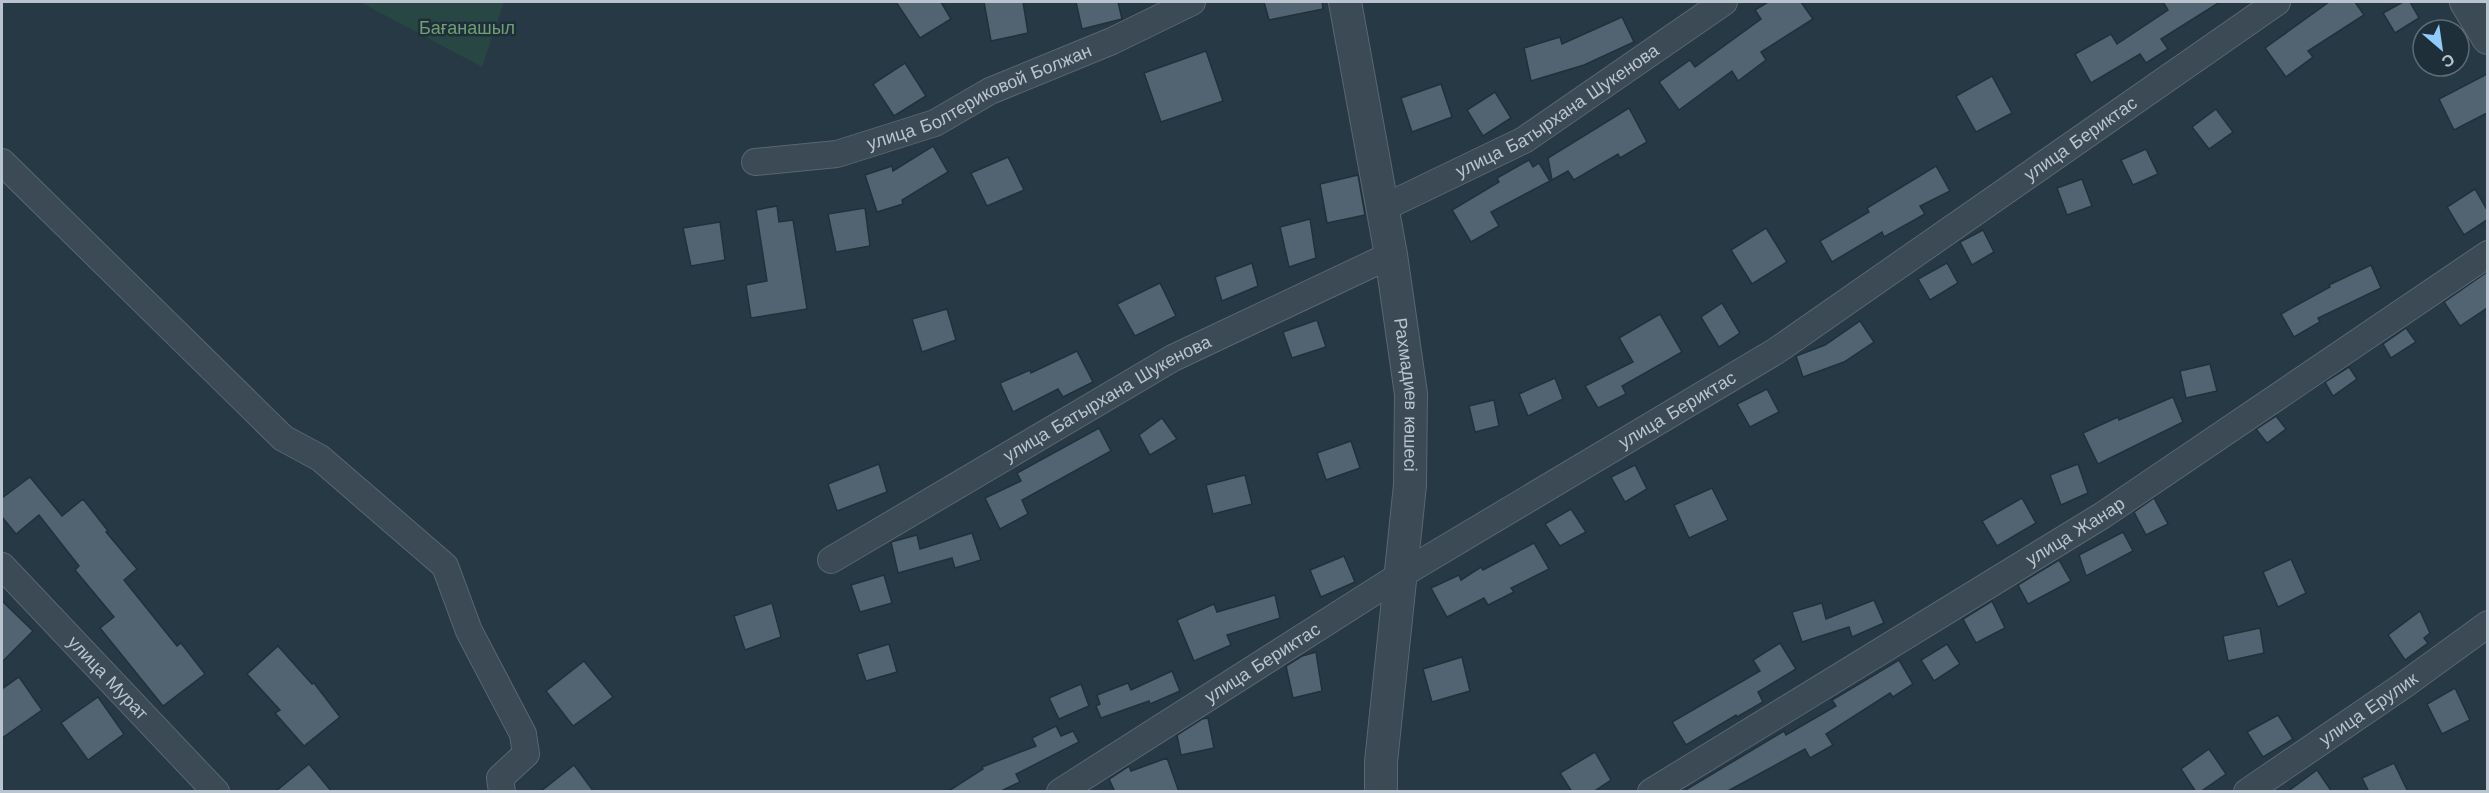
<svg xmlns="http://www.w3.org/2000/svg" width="2489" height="793" viewBox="0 0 2489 793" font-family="'Work Sans',sans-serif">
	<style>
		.green { fill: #284644 }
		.building { fill: #526472; stroke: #21313c; stroke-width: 1.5 }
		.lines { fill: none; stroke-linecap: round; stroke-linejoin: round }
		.minor-casing { stroke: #5a6772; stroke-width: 28 }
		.tertiary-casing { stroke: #5a6772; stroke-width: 34 }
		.minor { stroke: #3b4a54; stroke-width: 26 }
		.tertiary { stroke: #3b4a54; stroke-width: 32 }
		.labels { text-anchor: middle; stroke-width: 5; stroke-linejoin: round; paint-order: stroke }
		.park-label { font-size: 18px; fill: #6f9f72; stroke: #1f2f3a }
		.street-label { font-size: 18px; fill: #b9c4ce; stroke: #1f2f3a }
	</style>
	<rect width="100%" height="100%" fill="#263945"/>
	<path class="green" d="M360,2H504L482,67Z"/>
	<g class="building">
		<path d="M896,2H941L951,19L920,38Z"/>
		<path d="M984,2H1023L1028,33L991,41Z"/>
		<path d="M1076,2H1118L1122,19L1082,29Z"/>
		<path d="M1264,2H1322L1323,9L1269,20Z"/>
		<path d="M1768,2H1801L1813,19L1761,52L1766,60L1738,81L1732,71L1679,110L1659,82L1690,60L1695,67L1761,19L1755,10Z"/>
		<path d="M2163,2H2220L2161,39L2168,49L2146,63L2140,54L2091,83L2075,54L2111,34L2117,44L2168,10Z"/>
		<path d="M2329,2H2355L2364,15L2308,51L2313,57L2286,77L2265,48Z"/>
		<path d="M2403,2H2410L2419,18L2395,33L2383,13Z"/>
		<path d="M1622,17L1634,42L1584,65L1531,81L1524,48L1560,37L1562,44Z"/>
		<path d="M1206,51L1223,101L1161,122L1144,73Z"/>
		<path d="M905,63L926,96L894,116L873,84Z"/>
		<path d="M2487,74V113L2454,130L2439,99Z"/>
		<path d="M1992,76L2012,113L1976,132L1956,96Z"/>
		<path d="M1441,84L1452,117L1412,132L1401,98Z"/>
		<path d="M1495,92L1511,118L1483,136L1467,110Z"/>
		<path d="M1629,108L1647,142L1620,158L1618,154L1574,180L1568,171L1552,180L1548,158Z"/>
		<path d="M2216,109L2233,132L2209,149L2192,127Z"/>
		<path d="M933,146L948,172L902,200L903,204L877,212L865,175L892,166L893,171Z"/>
		<path d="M2146,149L2158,174L2133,185L2121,160Z"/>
		<path d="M1008,157L1024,190L987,206L971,173Z"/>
		<path d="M1529,160L1533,167L1539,163L1550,181L1491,212L1499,226L1471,242L1452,210L1499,182L1497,178Z"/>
		<path d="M1936,166L1950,191L1920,206L1925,214L1884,237L1882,232L1832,262L1820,241L1869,212L1867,208Z"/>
		<path d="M1358,175L1365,215L1327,223L1320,184Z"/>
		<path d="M2082,179L2092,206L2067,215L2057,188Z"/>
		<path d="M2475,189L2487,210V220L2464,235L2447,207Z"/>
		<path d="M777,206L779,222L793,220L807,309L751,318L746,285L767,281L756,210Z"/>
		<path d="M865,208L870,246L836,252L828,214Z"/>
		<path d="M1310,219L1316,258L1289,267L1280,227Z"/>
		<path d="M720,222L725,260L691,266L683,228Z"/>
		<path d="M1766,228L1787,262L1752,284L1731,250Z"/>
		<path d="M1983,230L1994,252L1972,265L1960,242Z"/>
		<path d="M1252,263L1258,286L1222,301L1215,277Z"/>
		<path d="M1947,263L1958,283L1930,300L1918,279Z"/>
		<path d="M2371,265L2381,288L2318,318L2320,322L2294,337L2281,314L2330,287L2329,285Z"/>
		<path d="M2487,272V308L2460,326L2444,302Z"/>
		<path d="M1160,283L1176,316L1135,336L1117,304Z"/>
		<path d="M1722,303L1740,333L1719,347L1701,317Z"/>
		<path d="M947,309L956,340L922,352L912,319Z"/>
		<path d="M1660,314L1682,352L1622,386L1626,394L1598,408L1585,386L1633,362L1619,338Z"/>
		<path d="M1317,320L1326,347L1292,358L1283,332Z"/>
		<path d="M1860,321L1874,342L1844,362L1803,377L1796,356L1825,345Z"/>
		<path d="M2406,328L2416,342L2391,358L2383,344Z"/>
		<path d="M1077,351L1093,382L1063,397L1058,389L1013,412L1000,383L1030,370L1031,373Z"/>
		<path d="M2210,364L2217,391L2186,398L2180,371Z"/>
		<path d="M2349,367L2357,379L2333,396L2325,382Z"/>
		<path d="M1555,378L1563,399L1528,416L1519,394Z"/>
		<path d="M1767,389L1779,412L1750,427L1737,404Z"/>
		<path d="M2173,397L2183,422L2098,464L2083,433L2118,417L2119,420Z"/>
		<path d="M1494,400L1499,426L1475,432L1469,406Z"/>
		<path d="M2276,416L2286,429L2267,443L2256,429Z"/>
		<path d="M1162,418L1177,439L1150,455L1139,435Z"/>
		<path d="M1099,428L1111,451L1022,500L1028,514L1000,529L985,498L1021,481L1017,473Z"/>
		<path d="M1351,441L1360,468L1326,480L1317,453Z"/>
		<path d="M879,464L887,492L837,511L828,484Z"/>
		<path d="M2078,464L2088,493L2061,505L2050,475Z"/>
		<path d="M1635,465L1647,489L1625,502L1611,477Z"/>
		<path d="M1245,475L1252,504L1213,514L1206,485Z"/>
		<path d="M30,477L62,516L83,499L108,531L106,532L137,569L124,580L177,646L181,643L205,674L163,706L100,628L114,617L75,570L79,566L39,515L16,534L2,517V498Z"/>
		<path d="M1712,488L1728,520L1689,538L1674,505Z"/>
		<path d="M2022,498L2036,523L1997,546L1982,521Z"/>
		<path d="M2154,498L2168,524L2146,535L2134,512Z"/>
		<path d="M1571,509L1586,532L1560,546L1545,524Z"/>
		<path d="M2123,532L2133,551L2086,576L2079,555Z"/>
		<path d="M972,533L981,560L955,568L952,558L898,573L891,542L917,535L920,549Z"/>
		<path d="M1534,543L1549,569L1511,588L1514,592L1488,605L1484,598L1447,617L1431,588L1459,575L1461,580L1481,567L1483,570Z"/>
		<path d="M1344,556L1355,582L1321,597L1310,570Z"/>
		<path d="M2291,559L2306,593L2278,607L2263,572Z"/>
		<path d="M2059,560L2071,581L2028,604L2018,585Z"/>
		<path d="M884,575L892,603L860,612L851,585Z"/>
		<path d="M1275,595L1280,618L1227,635L1231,645L1194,661L1177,620L1214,604L1217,612Z"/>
		<path d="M1874,600L1884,623L1852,637L1849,627L1802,642L1792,612L1822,603L1826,619Z"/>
		<path d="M2,601L33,631L2,662Z"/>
		<path d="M1992,601L2005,628L1976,643L1963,619Z"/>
		<path d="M772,603L781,637L745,650L734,616Z"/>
		<path d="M2420,611L2430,633L2424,638L2428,643L2405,660L2388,635Z"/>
		<path d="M2260,628L2264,653L2228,661L2223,636Z"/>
		<path d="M1780,643L1796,669L1758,692L1763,702L1737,717L1736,715L1686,745L1672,722L1760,671L1753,660Z"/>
		<path d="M889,644L897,672L866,681L857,654Z"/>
		<path d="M1947,644L1960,664L1934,681L1921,660Z"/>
		<path d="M278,646L312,684L314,683L340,717L304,746L275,713L280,710L247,674Z"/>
		<path d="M1316,652L1322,691L1293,698L1286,666L1302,656Z"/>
		<path d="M1462,657L1470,691L1432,702L1423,669Z"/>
		<path d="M1899,660L1913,684L1893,697L1890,693L1826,734L1833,745L1810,758L1805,749L1726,792H1682L1784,731L1786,735L1836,706L1832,700Z"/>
		<path d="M584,661L613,697L573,726L546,691Z"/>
		<path d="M1172,671L1180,691L1150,704L1149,701L1101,718L1096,706L1100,704L1097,695L1128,683L1131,690Z"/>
		<path d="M19,677L42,710L2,738V689Z"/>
		<path d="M1081,684L1089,706L1059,719L1049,698Z"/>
		<path d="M2455,688L2470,720L2442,734L2427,704Z"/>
		<path d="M98,697L124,734L88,760L61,723Z"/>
		<path d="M2278,715L2293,739L2263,757L2247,732Z"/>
		<path d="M1208,718L1214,748L1181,755L1177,735L1202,719Z"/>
		<path d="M1056,726L1061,736L1073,731L1079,742L1016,774L1020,782L999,792H947L983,769L982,767L1036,746L1032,738Z"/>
		<path d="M2209,749L2226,774L2200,792H2196L2181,769Z"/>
		<path d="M1595,752L1611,780L1593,792H1572L1560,773Z"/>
		<path d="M1167,758L1179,792H1115L1109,779L1129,766L1131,771Z"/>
		<path d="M2394,763L2408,792H2369L2362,778Z"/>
		<path d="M309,764L332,792H275Z"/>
		<path d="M574,765L594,792H540Z"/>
		<path d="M2317,770L2332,792H2287Z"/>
	</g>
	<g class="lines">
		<g class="minor-casing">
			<g id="minor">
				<path d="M2,162L283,438L320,458L445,566L469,631L523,734L526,754L500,778L502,792"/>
				<path id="s1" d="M755,162L837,154L935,123L990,91L1112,41L1192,2"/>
				<path id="s2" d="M1383,208L1524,140L1724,2"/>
				<path id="s3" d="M831,560L1173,358L1391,255"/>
				<path id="s4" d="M2,566L216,792"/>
				<path id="s5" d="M1060,792L1399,576L1776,351L2277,2"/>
				<path id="s6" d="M1651,792L2103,515L2488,254"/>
				<path id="s7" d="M2247,792L2404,685L2488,624"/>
			</g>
		</g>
		<g class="tertiary-casing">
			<g id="tertiary">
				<path id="s8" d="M1345,2L1391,255L1411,394L1410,485L1381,762V792"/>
				<path d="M2466,2L2488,38"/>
			</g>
		</g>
		<use href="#minor" class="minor"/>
		<use href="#tertiary" class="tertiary"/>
	</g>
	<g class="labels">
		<g class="park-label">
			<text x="467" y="34">Бағанашыл</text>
		</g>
		<g class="street-label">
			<text dy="6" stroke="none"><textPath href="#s1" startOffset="236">улица Болтериковой Болжан</textPath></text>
			<text dy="6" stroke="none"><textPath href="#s2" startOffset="200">улица Батырхана Шукенова</textPath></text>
			<text dy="6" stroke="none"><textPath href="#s5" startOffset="1212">улица Бериктас</textPath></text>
			<text dy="6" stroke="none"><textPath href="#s8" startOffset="398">Рахмадиев көшесі</textPath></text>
			<text dy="6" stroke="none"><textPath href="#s3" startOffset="320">улица Батырхана Шукенова</textPath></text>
			<text dy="6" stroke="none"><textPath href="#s5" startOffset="726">улица Бериктас</textPath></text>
			<text dy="6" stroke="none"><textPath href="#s6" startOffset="498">улица Жанар</textPath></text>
			<text dy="6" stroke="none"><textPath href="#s5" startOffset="240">улица Бериктас</textPath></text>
			<text dy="6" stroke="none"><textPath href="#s4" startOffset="154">улица Мурат</textPath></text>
			<text dy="6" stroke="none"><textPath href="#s7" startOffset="147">улица Ерулик</textPath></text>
		</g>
	</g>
	<rect width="2489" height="793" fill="none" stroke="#b9c4ce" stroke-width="6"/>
	<g transform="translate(2441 48) rotate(151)"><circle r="28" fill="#1f2f3a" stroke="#5d6b75" stroke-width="1.5"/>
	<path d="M0-4.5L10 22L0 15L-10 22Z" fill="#8fcbfc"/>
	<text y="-9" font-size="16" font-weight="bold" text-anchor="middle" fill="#b9c4ce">С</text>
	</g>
</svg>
